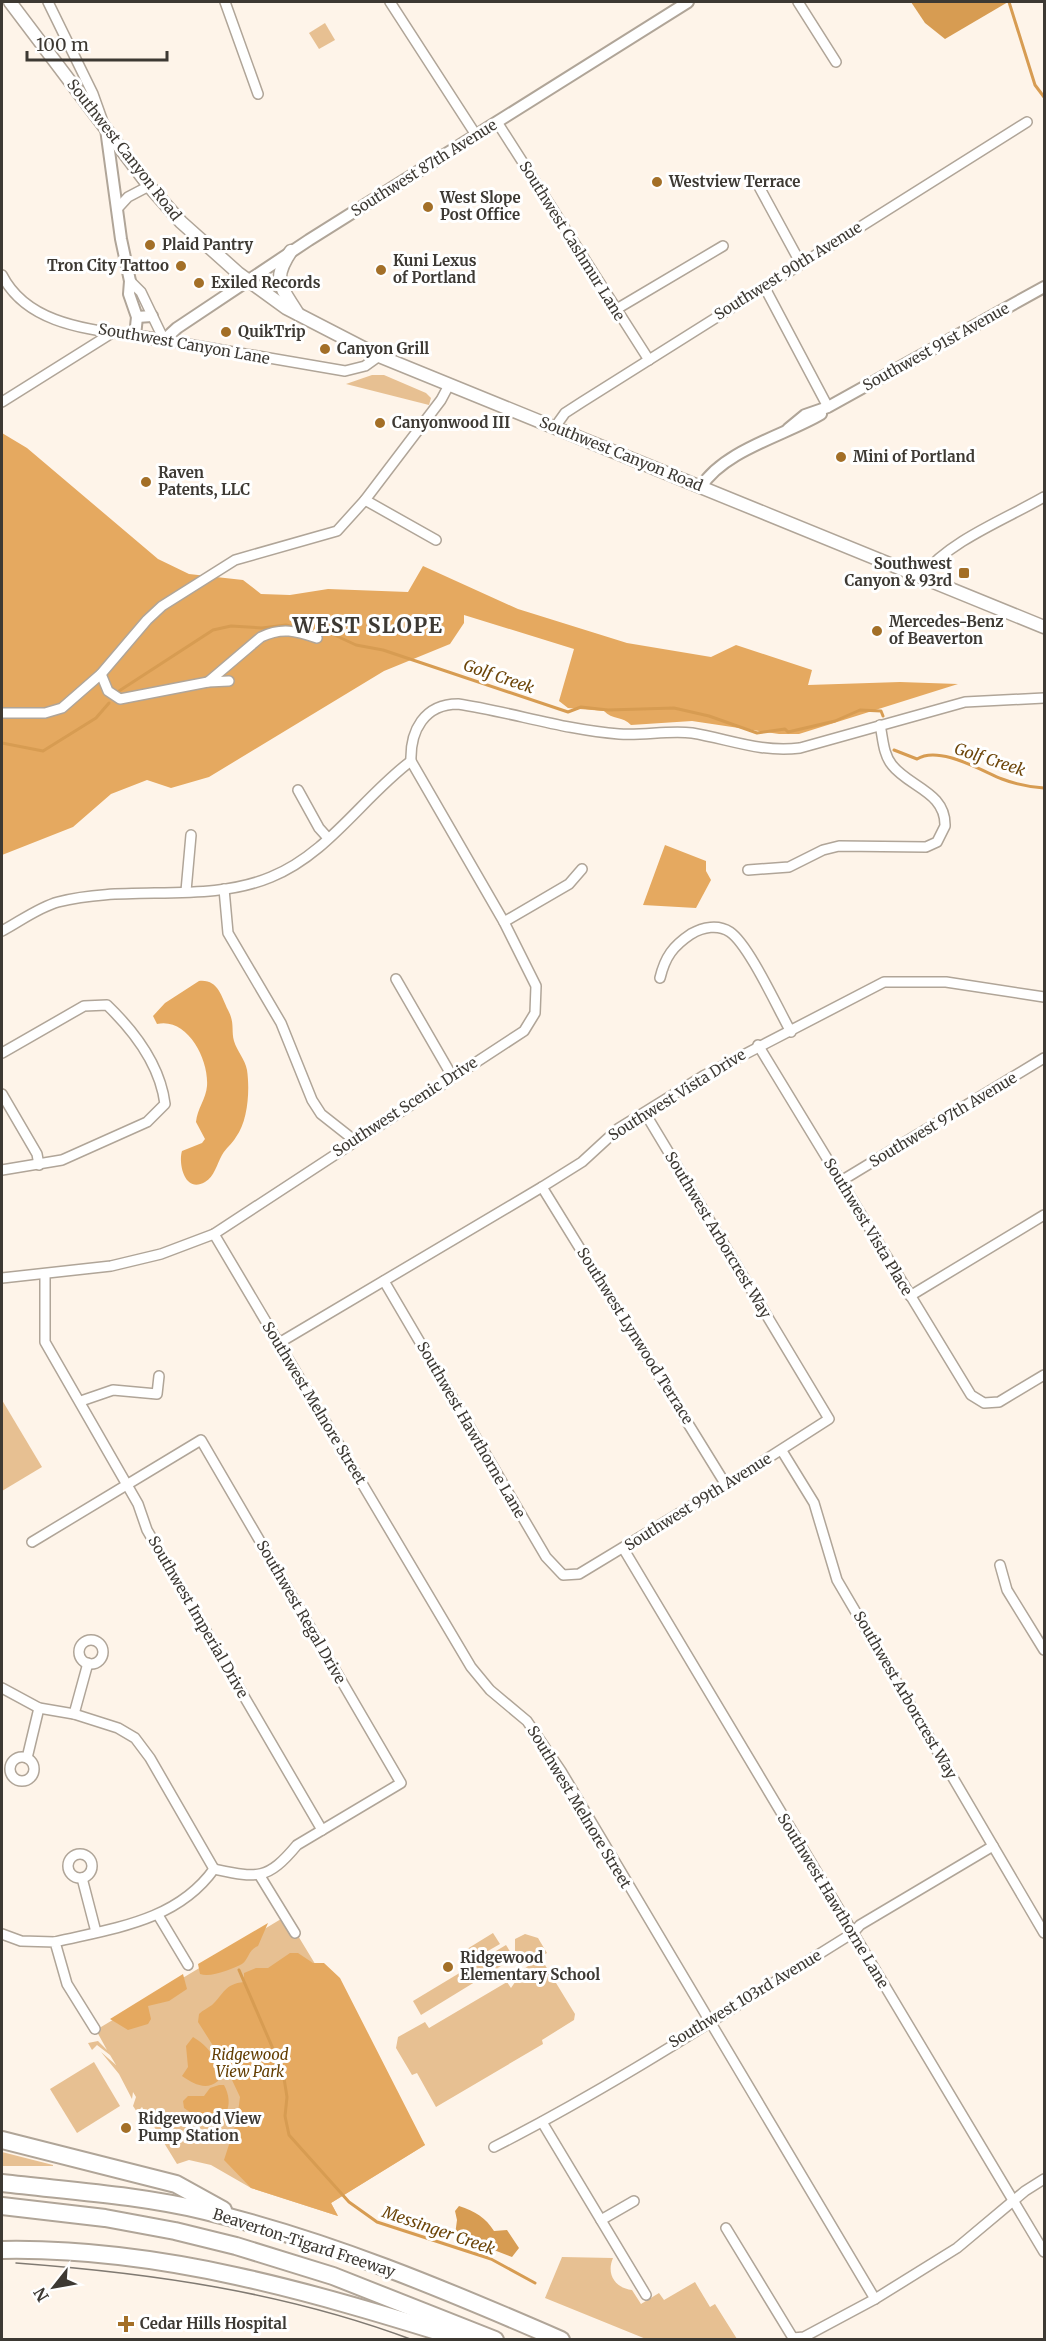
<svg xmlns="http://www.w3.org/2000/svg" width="1046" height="2341" viewBox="0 0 1046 2341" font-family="Merriweather,serif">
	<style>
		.green { fill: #e7c092 }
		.forest { fill: #e5a960 }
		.water { fill: #d79c52 }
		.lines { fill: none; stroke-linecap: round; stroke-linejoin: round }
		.stream { stroke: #d79c52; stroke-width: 3 }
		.minor-casing { stroke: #b0a598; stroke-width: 12 }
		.tertiary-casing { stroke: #b0a598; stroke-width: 14 }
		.secondary-casing { stroke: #b0a598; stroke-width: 15 }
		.motorway-casing { stroke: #b0a598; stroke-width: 20 }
		.minor { stroke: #fff; stroke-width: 9 }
		.tertiary { stroke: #fff; stroke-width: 10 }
		.secondary { stroke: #fff; stroke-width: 12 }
		.motorway { stroke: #fff; stroke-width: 16 }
		.tram { stroke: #807a72; stroke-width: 1.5 }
		.poi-dot { fill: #a36f27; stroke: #fff; stroke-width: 2 }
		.labels { text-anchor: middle; stroke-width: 6; stroke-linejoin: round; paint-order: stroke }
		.street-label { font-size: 15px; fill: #3d3933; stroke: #fff }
		.poi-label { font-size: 15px; font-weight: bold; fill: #3d3933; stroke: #fff; text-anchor: start }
		.park-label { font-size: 15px; font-style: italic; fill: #633d00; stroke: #fff }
		.water-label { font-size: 16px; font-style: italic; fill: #6c4509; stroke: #fff }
		.district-label { font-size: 21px; font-weight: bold; letter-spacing: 1.5px; fill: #3d3933; stroke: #fff }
	</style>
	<rect width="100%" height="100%" fill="#fef4e9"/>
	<g class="green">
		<path d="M325,23L335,40L319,49L309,33Z"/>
		<path d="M372,375H384L426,393L431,398L429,405L346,384Z"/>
		<path d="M2,1400L42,1467L2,1491Z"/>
		<path d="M286,1916L425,2145L331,2203L338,2216L251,2188L211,2165L189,2160L177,2164L142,2107L137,2112L133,2106L136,2097L133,2092L132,2099L119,2074L101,2052L116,2065L110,2055L97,2045L92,2050L88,2043L98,2041L107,2050L96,2030Z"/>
		<path d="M493,1933L500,1944L474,1959L467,1949Z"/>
		<path d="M525,1934L538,1938L547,1953L540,1957L531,1952L520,1955L515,1951V1939Z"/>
		<path d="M506,1945L514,1958L421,2015L413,2001Z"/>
		<path d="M532,1963L545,1965L575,2014L574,2020L542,2040L543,2044L436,2107L417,2073L412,2075L396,2048L398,2037L425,2022L429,2028L507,1982L511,1988L524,1969Z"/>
		<path d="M94,2062L120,2106L77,2133L50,2089Z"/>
		<path d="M2,2152L53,2165V2166H2Z"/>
		<path d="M562,2257L613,2258C606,2274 615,2288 632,2290L641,2304L659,2293L664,2300L695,2282L710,2307L715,2304L737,2339H646L545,2298Z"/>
	</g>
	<g class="forest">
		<path d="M2,433L27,448L158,559L189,574L243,580L261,594L290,595L328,589L408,592L423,566L518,609L627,643L711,657L736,645L812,670L808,685L900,682L958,684L799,734H779L692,721L631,725C623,716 612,720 604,711L568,708L559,701L574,649L464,615V623L450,644L384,671L209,777L171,788L147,780L111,794L73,827L2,855Z"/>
		<path d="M665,845L706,861V871L711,880L696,908L643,905Z"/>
		<path d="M199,981C218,979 221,996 228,1010C235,1023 231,1030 234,1041C237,1051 245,1059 247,1070C250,1090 248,1121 236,1137C232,1144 226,1148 222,1155C217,1164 214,1177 205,1182C185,1194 178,1164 182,1151L202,1143L205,1139L196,1122C197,1109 206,1099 207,1086C209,1059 187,1017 157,1024L153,1016L165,1003Z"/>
		<path d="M268,1923L258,1946C248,1950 249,1959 242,1964C232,1969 211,1978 200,1974L198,1964Z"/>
		<path d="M290,1953H298L313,1963H324L340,1978L425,2145L331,2203L338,2216L251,2188L224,2160L237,2120L240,2097L224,2063L198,2022L199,2014C203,2010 208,2008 212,2005C224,1994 224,1984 244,1982V1973L256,1968H268Z"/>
		<path d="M183,1974L187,1989L169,2001L148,2006L151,2019L148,2024L128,2030L110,2019Z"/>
		<path d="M193,2037C207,2045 224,2064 218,2081C206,2091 194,2084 182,2076L188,2067L186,2046Z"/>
		<path d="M219,2085H224C229,2094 231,2106 225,2114L203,2121L184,2108L183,2101L188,2096H204L210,2088Z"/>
	</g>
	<g class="water">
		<path d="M911,2H1008L945,39L925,23Z"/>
		<path d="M459,2206C475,2211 486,2218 494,2231L507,2230L519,2248L512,2257L455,2235L457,2220L455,2211Z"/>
	</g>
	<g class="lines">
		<g class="stream">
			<path d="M1009,2L1035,85L1044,97"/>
			<path d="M119,691L213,630L231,626L262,628L286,625L314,632H328L356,645L383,650L568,712L581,707L608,710L674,708L709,716L757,733L785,729L788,732L835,721L860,710L881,711L883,716"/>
			<path d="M2,743L43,751L96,718L109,703"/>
			<path d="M894,750L917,759C939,745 982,771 1002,779C1015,784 1031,787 1044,788"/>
			<path d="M239,1970L283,2072L287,2097L285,2116L289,2135L349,2202L377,2222L491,2259L535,2283"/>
		</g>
		<g class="minor-casing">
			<g id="minor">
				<path d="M48,2L93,94L103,122"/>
				<path d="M225,2L258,94"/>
				<path d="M390,2L476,135"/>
				<path d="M798,2L836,62"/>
				<path d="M497,122L649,360"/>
				<path d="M757,183L801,264"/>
				<path d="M117,209L128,197L149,186"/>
				<path d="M2,275C27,324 87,329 135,336"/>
				<path d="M130,281L141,292L164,340L345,371L365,366L379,356"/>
				<path d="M765,288L828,407"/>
				<path d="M615,310L723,246"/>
				<path d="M2,402L112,333"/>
				<path d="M555,427L565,413L582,402L1027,122"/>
				<path d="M365,500L436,540"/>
				<path d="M923,575C949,541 1006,519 1044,497"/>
				<path d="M101,674L108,691L120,699L208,682L229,681"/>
				<path d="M208,682L261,637C282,627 296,631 317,638"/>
				<path d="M2,713H45L62,708L101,674L147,620L162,606L235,560L337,531L365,500L441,400L449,385"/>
				<path d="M298,790L319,828L328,838"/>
				<path d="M748,870L789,867L823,850L839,846L926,847L937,842L945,826C946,792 909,787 892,765C883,754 883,738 880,725"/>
				<path d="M224,889L228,933L281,1023L312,1100L321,1114L354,1140"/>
				<path d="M186,891L191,835"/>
				<path d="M504,922L569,884L582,869"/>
				<path d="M2,931C19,922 39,907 58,902C127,884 207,904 271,877C328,854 363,797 411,761"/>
				<path d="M660,978C665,957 673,946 691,934C703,927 718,924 730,932C749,945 778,1009 791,1032"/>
				<path d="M396,979L452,1076"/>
				<path d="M758,1045L971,1395L984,1403L999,1402L1044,1375"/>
				<path d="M2,1053L84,1006L107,1005C134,1031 160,1065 165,1104L147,1122L62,1160L2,1170"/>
				<path d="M2,1094L37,1154L39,1165"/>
				<path d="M841,1181L1044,1058"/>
				<path d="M542,1187L726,1485"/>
				<path d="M214,1234L471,1667L490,1690L527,1721L561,1771L875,2299"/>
				<path d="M45,1274V1342L138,1504L147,1530L322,1830"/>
				<path d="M2,1278L111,1266L161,1254L214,1234L524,1031L535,1013L536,986L504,922L411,761C410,731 424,704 458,704C511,712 565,730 619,734C643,736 668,730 692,733C729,739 761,753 800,748L965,702L1044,698"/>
				<path d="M384,1281L546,1557L563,1575L579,1574L726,1485L829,1419L645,1113"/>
				<path d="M910,1296L1044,1215"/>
				<path d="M279,1343L542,1187L582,1162L619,1128L703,1076L884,982H946L1044,997"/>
				<path d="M81,1401L113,1390L157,1394L159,1376"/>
				<path d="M782,1451L814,1503L837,1580L1044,1933"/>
				<path d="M32,1542L201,1440L401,1783L297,1845C267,1881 257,1878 214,1869"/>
				<path d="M623,1548L1044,2252"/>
				<path d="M1000,1565L1007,1590L1044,1650"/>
				<circle cx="91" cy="1652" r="12"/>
				<path d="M2,1688L39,1708L74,1714L118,1728L135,1738L150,1758L214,1869"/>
				<path d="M74,1714L88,1663"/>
				<circle cx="22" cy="1769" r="12"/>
				<path d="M27,1758L39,1708"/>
				<circle cx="80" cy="1866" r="12"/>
				<path d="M260,1876L295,1933"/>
				<path d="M82,1878L96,1932"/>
				<path d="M158,1915L188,1965"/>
				<path d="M2,1934L21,1941L55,1942L67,1984L95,2029"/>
				<path d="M55,1942C114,1928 177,1921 214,1869"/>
				<path d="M542,2122L646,2295"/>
				<path d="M494,2147C618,2084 735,2006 853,1933L860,1925L993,1846"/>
				<path d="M601,2220L634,2201"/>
				<path d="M726,2228L793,2338L804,2337L875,2299L957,2248L1025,2191L1044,2179"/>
			</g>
		</g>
		<g class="tertiary-casing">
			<g id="tertiary">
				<path d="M106,129L121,239L130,281L129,294L137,317L135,336L164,340L177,328L309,240L688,2"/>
				<path d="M137,317L152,316"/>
				<path d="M788,429L805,415L828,407L1044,287"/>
				<path d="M701,487C724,450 786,435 821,414"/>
			</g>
		</g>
		<g class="secondary-casing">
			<g id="secondary">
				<path d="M10,2L149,186L181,222L238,273L286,308L379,356L1044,627"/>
				<path d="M291,251C271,281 281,286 298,314"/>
			</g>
		</g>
		<g class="motorway-casing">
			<g id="motorway">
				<path d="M2,2140L176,2184L223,2210"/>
				<path d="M2,2183C70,2191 138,2195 205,2211C327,2240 446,2290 561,2340"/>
				<path d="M2,2206L105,2218L175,2231L236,2246L333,2276L495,2340"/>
				<path d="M2,2250C161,2247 315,2293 466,2340"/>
			</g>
		</g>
		<use href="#minor" class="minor"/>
		<use href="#tertiary" class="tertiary"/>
		<use href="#secondary" class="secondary"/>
		<use href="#motorway" class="motorway"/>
		<path class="tram" d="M16,2263C151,2273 285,2292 413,2340"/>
	</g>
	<g class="poi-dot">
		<circle cx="657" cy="182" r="6"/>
		<circle cx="428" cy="207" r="6"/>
		<circle cx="150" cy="245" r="6"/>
		<circle cx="181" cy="266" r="6"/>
		<circle cx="381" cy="270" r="6"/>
		<circle cx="199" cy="283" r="6"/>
		<circle cx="226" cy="332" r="6"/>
		<circle cx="325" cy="349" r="6"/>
		<circle cx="380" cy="423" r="6"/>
		<circle cx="841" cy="457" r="6"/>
		<circle cx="146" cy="482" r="6"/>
		<rect x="958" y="567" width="12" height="12" rx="3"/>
		<circle cx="877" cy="631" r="6"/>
		<circle cx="448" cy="1967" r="6"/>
		<circle cx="126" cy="2128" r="6"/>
		<path d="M123 2315h6v6h6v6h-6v6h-6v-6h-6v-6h6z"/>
	</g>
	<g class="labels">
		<g class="street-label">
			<text transform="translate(124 150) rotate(52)" y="5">Southwest Canyon Road</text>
			<text transform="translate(424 168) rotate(-32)" y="5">Southwest 87th Avenue</text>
			<text transform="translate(572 241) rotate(58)" y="5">Southwest Cashmur Lane</text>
			<text transform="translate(788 271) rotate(-32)" y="5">Southwest 90th Avenue</text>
			<text transform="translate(184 344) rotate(10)" y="5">Southwest Canyon Lane</text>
			<text transform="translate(936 347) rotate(-29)" y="5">Southwest 91st Avenue</text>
			<text transform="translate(621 454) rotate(22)" y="5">Southwest Canyon Road</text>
			<text transform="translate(677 1095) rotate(-32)" y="5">Southwest Vista Drive</text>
			<text transform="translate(405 1107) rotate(-33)" y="5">Southwest Scenic Drive</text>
			<text transform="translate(943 1120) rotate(-31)" y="5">Southwest 97th Avenue</text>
			<text transform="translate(868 1227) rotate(59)" y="5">Southwest Vista Place</text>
			<text transform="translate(718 1235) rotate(59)" y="5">Southwest Arborcrest Way</text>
			<text transform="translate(635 1336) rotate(58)" y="5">Southwest Lynwood Terrace</text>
			<text transform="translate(314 1403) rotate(59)" y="5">Southwest Melnore Street</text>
			<text transform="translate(471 1430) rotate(60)" y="5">Southwest Hawthorne Lane</text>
			<text transform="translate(698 1502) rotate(-32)" y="5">Southwest 99th Avenue</text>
			<text transform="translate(301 1612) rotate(60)" y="5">Southwest Regal Drive</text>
			<text transform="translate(198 1617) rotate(60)" y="5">Southwest Imperial Drive</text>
			<text transform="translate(905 1695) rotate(60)" y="5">Southwest Arborcrest Way</text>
			<text transform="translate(579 1807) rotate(59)" y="5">Southwest Melnore Street</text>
			<text transform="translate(833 1901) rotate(59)" y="5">Southwest Hawthorne Lane</text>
			<text transform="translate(745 1999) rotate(-31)" y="5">Southwest 103rd Avenue</text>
			<text transform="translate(304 2243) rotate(18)" y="5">Beaverton-Tigard Freeway</text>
		</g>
		<g class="poi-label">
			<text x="669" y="187">Westview Terrace</text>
			<text x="440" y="203">West Slope<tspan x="440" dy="17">Post Office</tspan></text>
			<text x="162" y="250">Plaid Pantry</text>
			<text x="393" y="266">Kuni Lexus<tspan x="393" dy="17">of Portland</tspan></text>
			<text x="169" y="271" text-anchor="end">Tron City Tattoo</text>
			<text x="211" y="288">Exiled Records</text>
			<text x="238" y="337">QuikTrip</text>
			<text x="337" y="354">Canyon Grill</text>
			<text x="392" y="428">Canyonwood III</text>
			<text x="853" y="462">Mini of Portland</text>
			<text x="158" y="478">Raven<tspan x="158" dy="17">Patents, LLC</tspan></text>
			<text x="952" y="569" text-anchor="end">Southwest<tspan x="952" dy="17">Canyon &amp; 93rd</tspan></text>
			<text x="889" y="627">Mercedes-Benz<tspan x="889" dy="17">of Beaverton</tspan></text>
			<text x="460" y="1963">Ridgewood<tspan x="460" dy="17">Elementary School</tspan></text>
			<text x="138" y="2124">Ridgewood View<tspan x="138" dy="17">Pump Station</tspan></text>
			<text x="140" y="2329">Cedar Hills Hospital</text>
		</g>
		<g class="park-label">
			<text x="250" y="2060">Ridgewood<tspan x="250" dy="17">View Park</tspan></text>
		</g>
		<g class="water-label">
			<text transform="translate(499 676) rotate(19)" y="6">Golf Creek</text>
			<text transform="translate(990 759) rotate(18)" y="6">Golf Creek</text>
			<text transform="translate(439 2230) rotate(19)" y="6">Messinger Creek</text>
		</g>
		<g class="district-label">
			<text x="368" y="633">WEST SLOPE</text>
		</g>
	</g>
	<rect width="1046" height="2341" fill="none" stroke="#3d3933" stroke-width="6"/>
	<g transform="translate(54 2287) rotate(239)" stroke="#ffffff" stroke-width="4.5" paint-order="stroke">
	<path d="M0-4.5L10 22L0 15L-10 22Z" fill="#3d3933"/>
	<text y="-9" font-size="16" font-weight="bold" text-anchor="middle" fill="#3d3933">N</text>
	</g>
	<path d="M27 51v9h140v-9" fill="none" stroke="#3d3933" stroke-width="3"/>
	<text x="36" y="51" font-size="18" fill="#3d3933" stroke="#ffffff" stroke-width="4.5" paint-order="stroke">100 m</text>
</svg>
